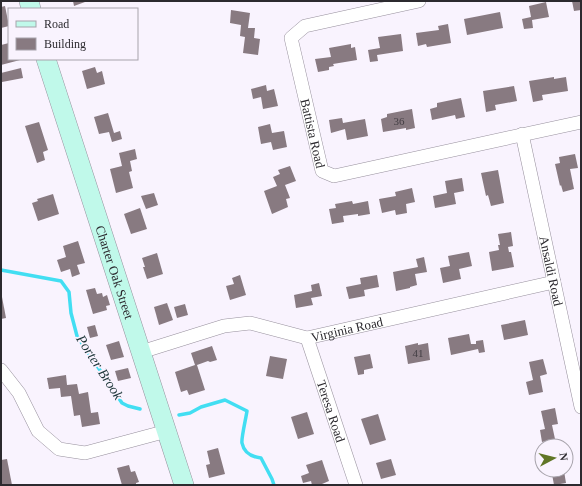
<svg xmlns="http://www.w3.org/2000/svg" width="582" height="486" viewBox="0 0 582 486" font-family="Georgia,serif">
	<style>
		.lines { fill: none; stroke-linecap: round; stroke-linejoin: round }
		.stream { stroke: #42def2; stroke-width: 3.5 }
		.building { fill: #887a81 }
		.minor-casing { stroke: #97909d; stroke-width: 14 }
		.secondary-casing { stroke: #97909d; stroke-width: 20 }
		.minor { stroke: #fff; stroke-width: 13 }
		.secondary { stroke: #c0f9ea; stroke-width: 19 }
		.labels { text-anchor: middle; stroke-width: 3.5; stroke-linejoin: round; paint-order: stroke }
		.number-label { font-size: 11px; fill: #433e44 }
		.street-label { font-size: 13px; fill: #2c2a2f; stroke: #f9f3fe }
		.water-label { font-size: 14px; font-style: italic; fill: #1b3437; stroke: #f9f3fe }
	</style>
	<rect width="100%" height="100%" fill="#f9f3fe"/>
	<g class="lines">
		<g class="stream">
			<path d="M1,270L61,281L69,292L71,313L77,336L122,403L128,406L140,409"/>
			<path d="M179,415L190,413L201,407L225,400L247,411C246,418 241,439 242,443C244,453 252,457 261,458L272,479L274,485"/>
		</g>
	</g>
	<g class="building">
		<path d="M73,1H85V2L74,6Z"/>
		<path d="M572,1H581V10L574,11Z"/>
		<path d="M546,2L549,17L532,20L533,28L524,29L522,19L531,17L529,6Z"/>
		<path d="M5,6L9,26L1,28V7Z"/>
		<path d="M231,10L250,13L248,28H255L254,38L260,39L258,55L243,53L245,37L240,36L241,25L230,23Z"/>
		<path d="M500,12L503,28L467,35L464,19Z"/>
		<path d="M448,24L451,43L427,47L426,44L418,46L416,33L439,30L438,26Z"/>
		<path d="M401,34L403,51L377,55L378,61L370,62L368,50L380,48L378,37Z"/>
		<path d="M9,43V59H20V60L1,65V45Z"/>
		<path d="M351,44V48L355,47L357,60L333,64L334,66L329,67V70L318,72L315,59L331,57L329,48Z"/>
		<path d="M95,67L97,73L102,71L105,84L87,89L82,71Z"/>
		<path d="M21,68L23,78L2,82L1,73Z"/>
		<path d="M554,77V79L566,77L568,91L542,95L543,100L533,102L529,81Z"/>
		<path d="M266,85L267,91L274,89L278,106L263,109L261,97L253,99L251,89Z"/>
		<path d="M514,86L517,101L495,105L496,110L486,112L483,91Z"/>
		<path d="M461,98L465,117L456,119L455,115L432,120L430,109L437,107V103Z"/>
		<path d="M412,109L415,128L406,130V128L383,132L381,119L387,117V114Z"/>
		<path d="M108,113L114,133L120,131L122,139L112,142L109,132L99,134L94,117Z"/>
		<path d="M342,118L343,123L365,119L368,136L347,140L345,129L331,133L329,120Z"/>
		<path d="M39,122L48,150L43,152L45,160L37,163L25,126Z"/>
		<path d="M270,124L272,133L284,131L287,147L273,150L271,142L261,144L258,127Z"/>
		<path d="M135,149L137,159L130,161L132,171L129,172L133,188L116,193L110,169L122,166L119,153Z"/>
		<path d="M575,154L578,168L570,169L574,189L563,192L561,185L560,186L555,164L560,163L559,157Z"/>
		<path d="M290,166L296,181L285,185L290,198L286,199L288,207L272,214L264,191L277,186L273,177L280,174L278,170Z"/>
		<path d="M498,170L504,203L491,206L488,195L486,196L481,173Z"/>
		<path d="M462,178L464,191L454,193L456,204L435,208L433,196L447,193L445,181Z"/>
		<path d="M412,188L415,202L406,204L407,213L396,215L395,210L382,213L379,199L396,196L395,192Z"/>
		<path d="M154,193L158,205L146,209L141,196Z"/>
		<path d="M53,194L59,214L38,221L32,203L38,201L37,199Z"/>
		<path d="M352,201L353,204L368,201L370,214L358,216V214L343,216L344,222L332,224L329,209L336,208L335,204Z"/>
		<path d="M140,208L147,229L131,234L124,214Z"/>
		<path d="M511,232L513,246L508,247L509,252H511L514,267L492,271L489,252L499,250L498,245H500L498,234Z"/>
		<path d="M78,241L85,263L77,265L80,274L72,277L70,269L61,272L57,260L66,257L63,246Z"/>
		<path d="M469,252L472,266L459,269L461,279L443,283L440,268L450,266L448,256Z"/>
		<path d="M157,253L163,274L147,279L143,267H145L142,258Z"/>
		<path d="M424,257L427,272L415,274L417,285L410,287V288L396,291L393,272L418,267L416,259Z"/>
		<path d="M240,275L246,295L230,300L226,286L234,284L232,278Z"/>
		<path d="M377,275L379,287L364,290L365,296L349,299L346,287L361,284L360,278Z"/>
		<path d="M319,283L322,296L311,298L313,305L296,308L294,295L312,291L311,285Z"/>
		<path d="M95,288L97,294L102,293L103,297L107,295L110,305L106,306L107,310L93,314L86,290Z"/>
		<path d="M2,297L6,318L1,319V298Z"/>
		<path d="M167,303L173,320L159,325L154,307Z"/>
		<path d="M185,304L188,315L177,318L174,307Z"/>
		<path d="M525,320L528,335L504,340L501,325Z"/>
		<path d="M95,325L98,336L90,338L87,327Z"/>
		<path d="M469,334L471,344H476V341L483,340L485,352L479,353L478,349L451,355L448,338Z"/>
		<path d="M119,341L124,357L111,360L106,345Z"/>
		<path d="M418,343V345L428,343L430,360L408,364L405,346Z"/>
		<path d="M212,346L217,360L210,362L208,361L197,365L205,390L189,395L187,390L181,392L175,372L195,365L191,353Z"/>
		<path d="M370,354L373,368L364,370V374L358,375L354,357Z"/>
		<path d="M270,356L287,359L283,379L266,376Z"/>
		<path d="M543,359L547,374L540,376L543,392L529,395L526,382L533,380L529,362Z"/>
		<path d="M128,368L131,378L118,381L115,371Z"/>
		<path d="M66,375L67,385L77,384L79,394L88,392L91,413L98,412L100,424L82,427L80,415L74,416L71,396L61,397L60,388L49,389L47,378Z"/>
		<path d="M555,408L558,424L552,425L555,439L542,442L540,430L545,429L541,411Z"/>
		<path d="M307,412L314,434L298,439L291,417Z"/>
		<path d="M378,414L386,440L370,445L361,419Z"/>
		<path d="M218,448L225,474L209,478L206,465L210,464L207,451Z"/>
		<path d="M7,459L12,485H1V460Z"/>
		<path d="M391,459L396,475L381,479L376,463Z"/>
		<path d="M322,460L329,481L322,484V485H312L311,481L303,483L301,476L309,473L306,465Z"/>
		<path d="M129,465L131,472L135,471L139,482L136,483V485H122L117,468Z"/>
		<path d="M555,470L564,471L566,483L554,485L552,474L556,473Z"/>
	</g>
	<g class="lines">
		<g class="minor-casing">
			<g id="minor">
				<path id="s1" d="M419,1L305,26L291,38L322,171L334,176L581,122"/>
				<path id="s2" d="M522,134L581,407"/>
				<path id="s3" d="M307,338L356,485"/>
				<path id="s4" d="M141,352L224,326L250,323L307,338L554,282"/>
				<path d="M1,370L19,393L38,431L59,449L85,453L167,431"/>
			</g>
		</g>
		<g class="secondary-casing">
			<g id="secondary">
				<path d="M29,1L31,9"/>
				<path id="s5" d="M46,59L184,485"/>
			</g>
		</g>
		<use href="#minor" class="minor"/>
		<use href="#secondary" class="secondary"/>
	</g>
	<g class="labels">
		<g class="number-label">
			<text x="399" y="125">36</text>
			<text x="418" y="357">41</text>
		</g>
		<g class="street-label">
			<text dy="5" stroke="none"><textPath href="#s1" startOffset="233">Battista Road</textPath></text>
			<text dy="5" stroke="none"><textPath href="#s2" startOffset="140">Ansaldi Road</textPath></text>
			<text dy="5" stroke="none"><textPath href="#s5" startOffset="224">Charter Oak Street</textPath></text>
			<text dy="5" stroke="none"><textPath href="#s4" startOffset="213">Virginia Road</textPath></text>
			<text dy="5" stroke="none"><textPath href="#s3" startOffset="77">Teresa Road</textPath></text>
		</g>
		<g class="water-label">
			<text transform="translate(100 367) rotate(57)" y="5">Porter Brook</text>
		</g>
	</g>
	<rect width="582" height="486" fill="none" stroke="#2c2a2f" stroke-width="4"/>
	<rect x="8" y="8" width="130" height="52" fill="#f9f3fe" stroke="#a7a3ab"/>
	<rect x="16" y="21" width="20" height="6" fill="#c0f9ea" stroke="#a7a3ab"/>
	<text x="44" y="28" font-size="12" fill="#2c2a2f">Road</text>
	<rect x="16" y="38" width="20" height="12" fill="#887a81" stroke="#a7a3ab"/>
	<text x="44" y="48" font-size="12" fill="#2c2a2f">Building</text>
	<g transform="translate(554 458) rotate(83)"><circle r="19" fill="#f9f3fe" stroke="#a7a3ab"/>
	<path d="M0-3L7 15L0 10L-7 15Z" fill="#607626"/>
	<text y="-6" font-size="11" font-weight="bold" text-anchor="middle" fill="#2c2a2f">N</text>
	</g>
</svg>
